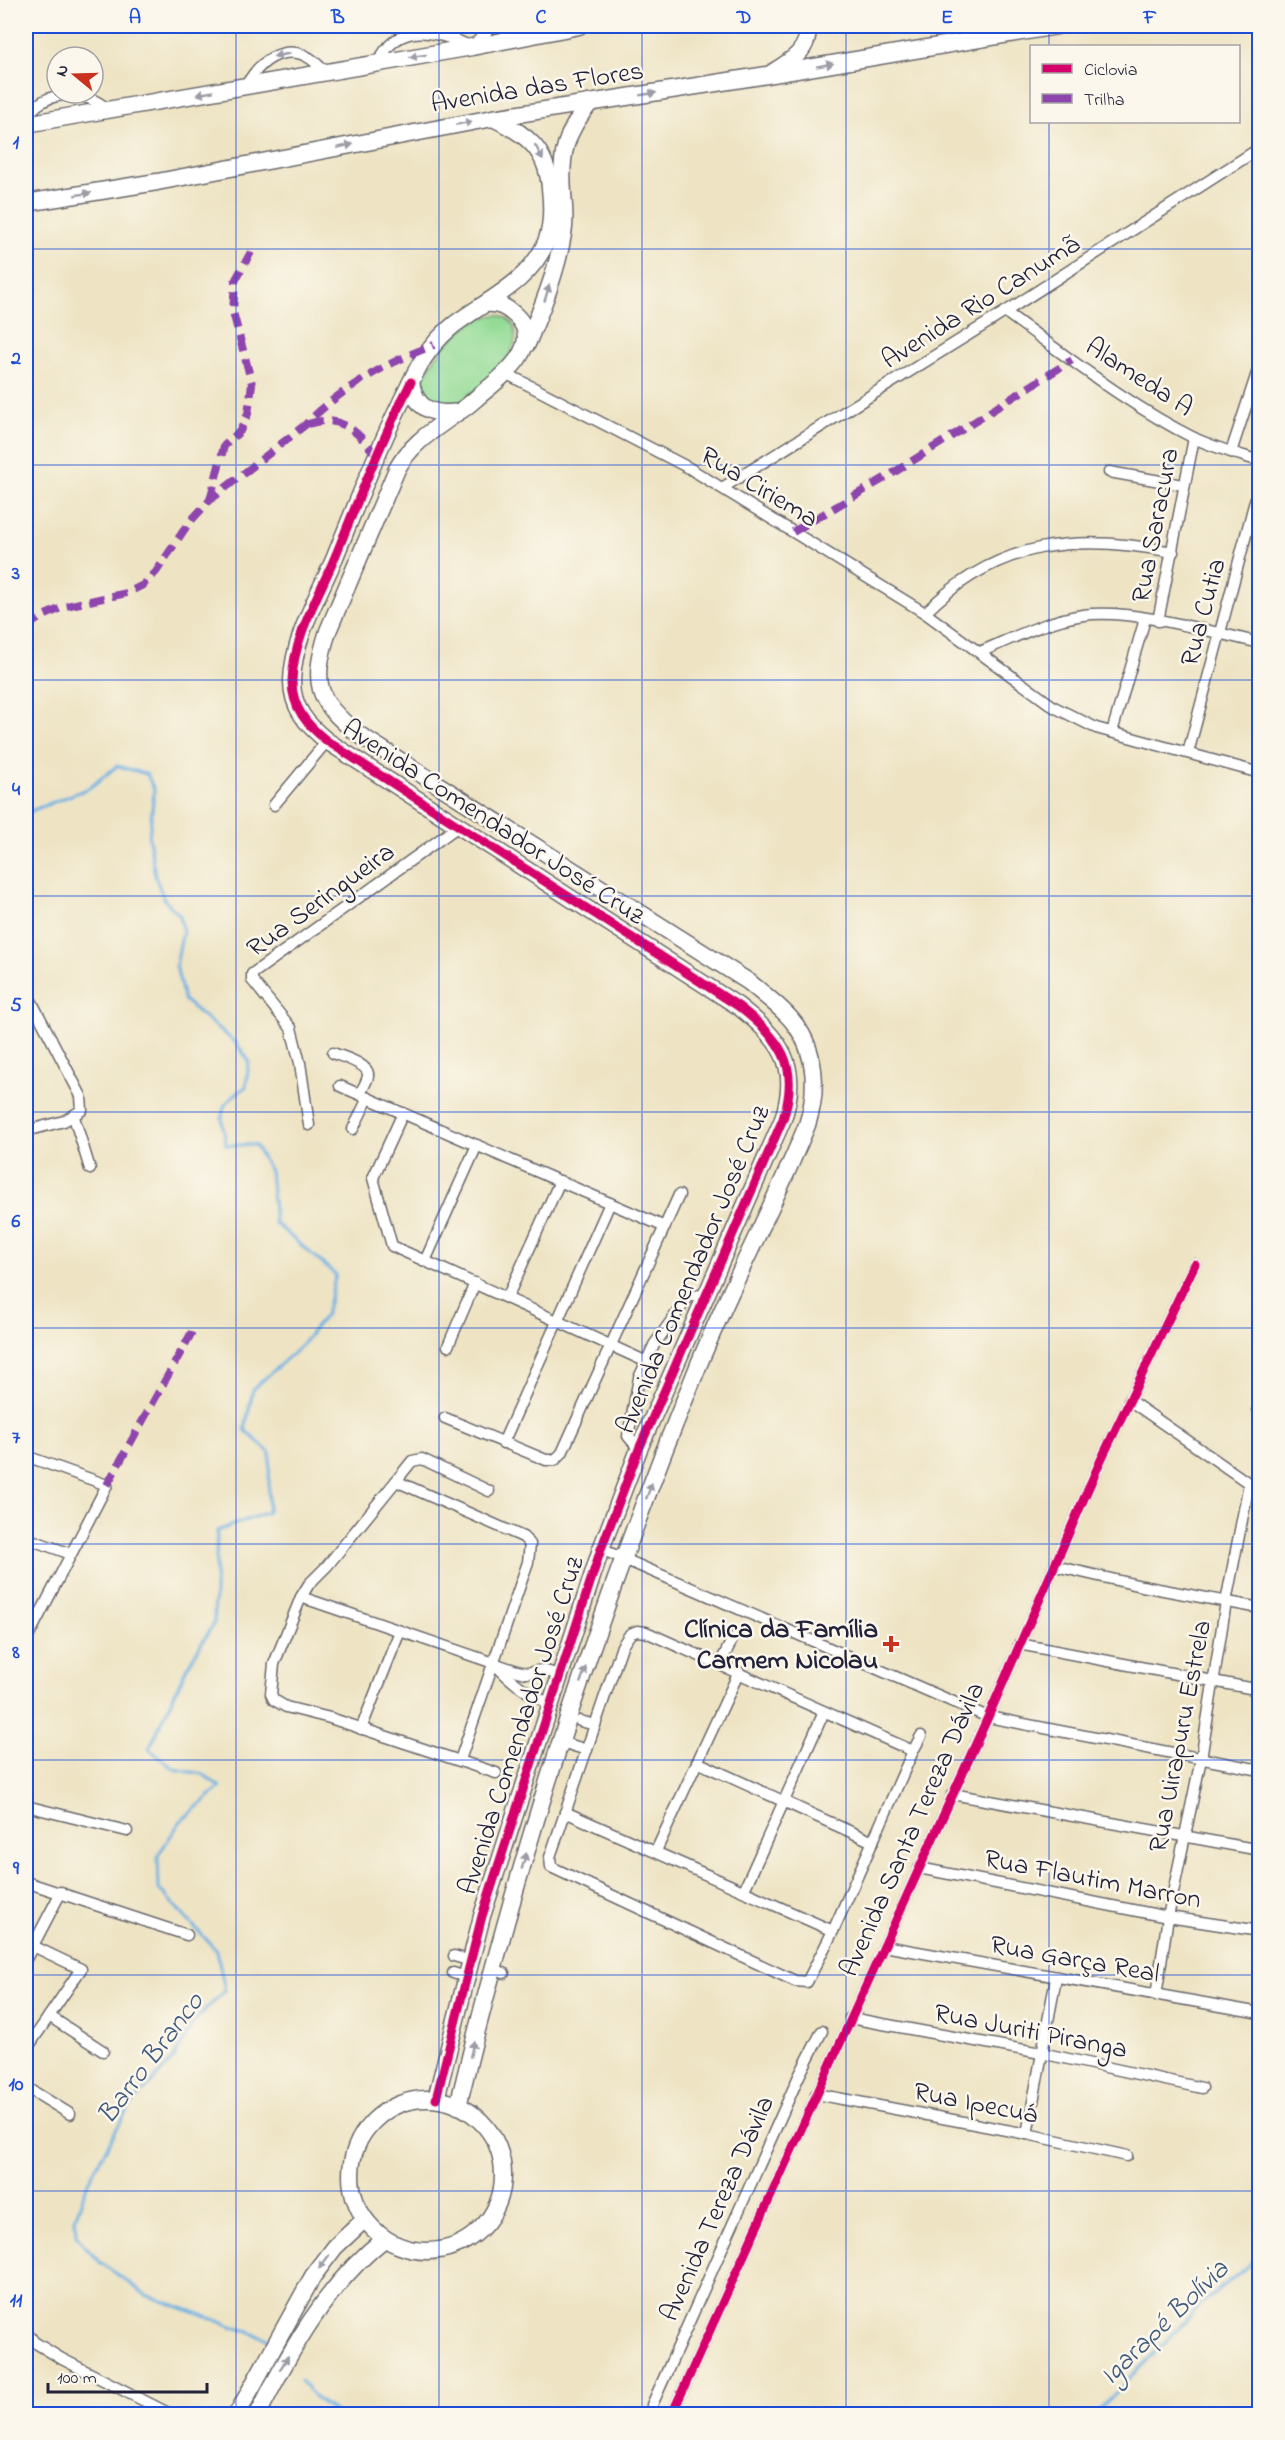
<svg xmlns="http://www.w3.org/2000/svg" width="1285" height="2440" viewBox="0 0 1285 2440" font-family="'Indie Flower',sans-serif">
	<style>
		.green { fill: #93db95; stroke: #5a7e68; stroke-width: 1.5 }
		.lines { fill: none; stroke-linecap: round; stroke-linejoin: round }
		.stream { stroke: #6eb0e2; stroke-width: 3 }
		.street-casing { stroke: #69666b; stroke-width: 13 }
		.secondary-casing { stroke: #69666b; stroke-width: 19 }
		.street { stroke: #fff; stroke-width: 10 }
		.secondary { stroke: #fff; stroke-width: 16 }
		.quiet { stroke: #8e44ad; stroke-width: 8; stroke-dasharray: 15 8; stroke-linecap: butt }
		.cycleway-casing { stroke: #fbf7ec; stroke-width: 13 }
		.cycleway { stroke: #d6006c; stroke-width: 9 }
		.oneway { fill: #9c9ca7 }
		.grid { fill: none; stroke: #1d4ed8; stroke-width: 1.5; stroke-opacity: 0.55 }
		.poi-dot { fill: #c8321e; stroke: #fbf7ec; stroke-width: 2 }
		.labels { text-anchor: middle; stroke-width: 5; stroke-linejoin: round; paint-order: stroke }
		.street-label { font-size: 27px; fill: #22223b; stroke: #fbf7ec }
		.poi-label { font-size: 27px; font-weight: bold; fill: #22223b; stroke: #fbf7ec; text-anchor: end }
		.water-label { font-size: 28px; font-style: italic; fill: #405b7e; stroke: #fbf7ec }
		.neatline { fill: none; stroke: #1d4ed8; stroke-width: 2 }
		.grid-label { font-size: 20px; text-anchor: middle; font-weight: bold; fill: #1d4ed8 }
	</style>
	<rect width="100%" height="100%" fill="#fbf7ec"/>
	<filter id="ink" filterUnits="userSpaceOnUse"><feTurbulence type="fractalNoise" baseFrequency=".0167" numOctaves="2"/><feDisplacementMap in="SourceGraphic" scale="12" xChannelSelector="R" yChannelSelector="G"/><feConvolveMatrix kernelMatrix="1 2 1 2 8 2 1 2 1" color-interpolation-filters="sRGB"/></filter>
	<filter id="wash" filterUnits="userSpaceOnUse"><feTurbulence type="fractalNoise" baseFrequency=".008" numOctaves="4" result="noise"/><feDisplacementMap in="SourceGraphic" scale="24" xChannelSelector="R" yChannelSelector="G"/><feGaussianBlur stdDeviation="1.35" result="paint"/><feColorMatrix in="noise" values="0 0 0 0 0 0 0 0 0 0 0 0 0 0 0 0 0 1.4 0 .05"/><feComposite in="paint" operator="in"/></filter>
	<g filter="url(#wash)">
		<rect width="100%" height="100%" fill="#eee4c4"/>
		<path class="green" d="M499,315C532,325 508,362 493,378C486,385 477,389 470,394C466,398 460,403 455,405C447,407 435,405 427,406L420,385C432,357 465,314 499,315Z"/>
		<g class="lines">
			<g class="stream">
				<path d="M26,643L30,648"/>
				<path d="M26,813L89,788L117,766L147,774L154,790L149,838L155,876L164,899L180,916L183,931L176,965L184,1000L236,1043L249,1061L246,1087C216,1106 221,1112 226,1145H255L270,1171L275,1223L336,1275L326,1314L301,1346L253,1389L245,1430L270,1453L268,1512L217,1531L214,1623L186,1669L149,1749L174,1769L203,1774L220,1787L180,1822L158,1855L159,1889L217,1951L225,1991L195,2020L173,2059L127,2110L88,2182L75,2219L76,2236L100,2262L146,2295L271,2340"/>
				<path d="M300,2381L318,2400L338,2414"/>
				<path d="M1095,2414L1205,2301L1260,2256"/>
			</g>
		</g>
	</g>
	<g filter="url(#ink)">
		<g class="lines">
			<g class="street-casing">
				<g id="street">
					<path d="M378,63C398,19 437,31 472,47L492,26"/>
					<path d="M246,86C264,52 299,38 324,72"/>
					<path d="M26,119C41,89 86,88 108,110"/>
					<path d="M1005,312C1067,356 1126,404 1194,438C1215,448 1238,454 1260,461"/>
					<path d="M507,374L689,468L925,613L1054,707L1096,728L1260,773"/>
					<path d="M1231,452L1260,364"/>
					<path d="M1109,472L1183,485"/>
					<path d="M722,488L1005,312L1260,148"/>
					<path d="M925,613C997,540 1077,533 1173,552"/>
					<path d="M1158,621L1194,438"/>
					<path d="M980,652C1013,638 1048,620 1083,615C1131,608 1211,632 1260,643"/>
					<path d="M1112,732L1145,619"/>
					<path d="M1188,753L1260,482"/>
					<path d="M274,805L327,741"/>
					<path d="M26,991L81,1096L82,1110L64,1121L26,1131"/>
					<path d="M333,1053C342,1057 370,1064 368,1076C367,1082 362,1089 360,1094"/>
					<path d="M340,1086L665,1227"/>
					<path d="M403,1113L373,1178L392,1246L647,1362"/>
					<path d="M74,1117L90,1169"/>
					<path d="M309,1125L300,1063L291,1028L252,980V974L460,825"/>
					<path d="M353,1129L368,1098"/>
					<path d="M425,1261L477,1145"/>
					<path d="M507,1298L560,1181"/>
					<path d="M448,1346L475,1283"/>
					<path d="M1129,1400L1260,1491"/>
					<path d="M1258,1409L1260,1410"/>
					<path d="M445,1418L546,1460H555L562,1453L679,1195"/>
					<path d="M503,1443L610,1203"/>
					<path d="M639,1449L628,1436L639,1378L654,1345L689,1296L705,1295"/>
					<path d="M26,1456L107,1485L26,1641"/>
					<path d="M396,1481L412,1461L422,1459L489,1491"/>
					<path d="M26,1538L71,1554"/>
					<path d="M601,1549L988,1717L1260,1770"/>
					<path d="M1055,1566L1142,1586L1260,1608"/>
					<path d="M301,1597L517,1671L527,1673L542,1670L560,1675"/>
					<path d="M637,1631L646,1632L913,1751L833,1931L807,1982L795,1981L551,1867L550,1857L622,1646L630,1634Z"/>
					<path d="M1019,1644L1260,1690"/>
					<path d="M494,1663C509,1680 529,1695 551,1704"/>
					<path d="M720,1664L733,1638"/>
					<path d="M580,1721L595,1725"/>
					<path d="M361,1729L400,1631"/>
					<path d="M561,1742L587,1750"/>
					<path d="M913,1751L921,1736"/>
					<path d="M460,1760L528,1562L530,1544L523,1537L396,1481L327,1566L309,1584L301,1597L274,1664L271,1694L274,1700L286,1707L330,1718L496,1773"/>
					<path d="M697,1762L873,1842"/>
					<path d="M952,1794L1260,1850"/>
					<path d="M26,1806L127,1831"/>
					<path d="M565,1812L833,1931"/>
					<path d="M656,1851L739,1672"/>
					<path d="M919,1868L1168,1917L1260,1931"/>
					<path d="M26,1882L187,1935"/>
					<path d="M744,1890L824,1712"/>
					<path d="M884,1946L1260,2013"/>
					<path d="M454,1956L471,1961"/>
					<path d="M26,1959L61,1892"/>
					<path d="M493,1969L504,1973"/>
					<path d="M453,1973L466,1977"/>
					<path d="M1156,1996L1168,1917L1201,1759L1226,1602L1249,1484"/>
					<path d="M49,2016L103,2051"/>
					<path d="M850,2018L1041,2053L1202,2088"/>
					<path d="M26,2050L81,1969L33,1946"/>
					<path d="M26,2087L70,2114"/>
					<path d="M816,2094L1027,2134L1127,2156"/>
					<path d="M1027,2134L1056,1978"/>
					<path d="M26,2331L34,2342L62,2359L170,2414"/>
					<path d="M652,2405L799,2076L822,2031"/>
					<path d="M672,2414L988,1717L1100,1462L1195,1264"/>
				</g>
			</g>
			<g class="secondary-casing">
				<g id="secondary">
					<path d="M773,72C791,61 811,49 807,26"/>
					<path d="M26,124L472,47L579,26"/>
					<path d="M26,203L157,182L493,118L767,75L1057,26"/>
					<path d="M486,304C499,303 506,307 515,315C547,344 501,378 480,395C474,400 465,409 458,412C454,413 448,413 444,413C424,412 414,401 411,382C421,359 436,339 455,324C487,300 530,282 546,242C553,225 552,206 550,188C547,149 526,134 493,118"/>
					<path d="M527,344C542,308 557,272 563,234C566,220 564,207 563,193C560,154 565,133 590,103"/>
					<path d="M411,382C382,439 359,498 335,557C319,595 293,638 292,681C292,708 307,725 327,741L738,1006C780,1039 801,1064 783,1119L639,1449L601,1549L482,1916L436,2099"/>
					<path d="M458,412C435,429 411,443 397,469L328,631C312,682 315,700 358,734L749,982C764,995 782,1007 794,1023C817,1052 818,1091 807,1125C774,1206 732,1283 699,1364C600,1604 519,1853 458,2106"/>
					<circle cx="427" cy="2175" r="76"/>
					<path d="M237,2414L313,2276L335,2247L364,2220"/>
					<path d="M258,2414C290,2351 327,2284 384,2239"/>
				</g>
			</g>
			<use href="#street" class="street"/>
			<use href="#secondary" class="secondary"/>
			<g class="quiet">
				<path d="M308,424C341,414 356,430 376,455"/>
				<path d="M210,500L224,446L240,431L248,414L252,384L233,312L235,281L251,252"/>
				<path d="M793,532L890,475L1072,360"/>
				<path d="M26,627L41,617L66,606L127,593L143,585L156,572L188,524L210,500L305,425C341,388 386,363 434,345"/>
				<path d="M107,1485L192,1332"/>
			</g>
			<g class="cycleway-casing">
				<g id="cycleway">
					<path d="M411,382C382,439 359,498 335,557C319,595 293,638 292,681C292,708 307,725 327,741L738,1006C780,1039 801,1064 783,1119L639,1449L601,1549L482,1916L436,2099"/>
					<path d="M672,2414L988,1717L1100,1462L1195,1264"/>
				</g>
			</g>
			<use href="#cycleway" class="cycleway"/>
		</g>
		<defs><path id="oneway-solid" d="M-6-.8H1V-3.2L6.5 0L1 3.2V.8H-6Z" transform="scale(1.5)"/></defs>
		<g class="oneway">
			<use href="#oneway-solid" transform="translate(282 55) rotate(169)"/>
			<use href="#oneway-solid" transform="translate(418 56) rotate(171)"/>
			<use href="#oneway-solid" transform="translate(825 65) rotate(-10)"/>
			<use href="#oneway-solid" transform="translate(205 93) rotate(170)"/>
			<use href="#oneway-solid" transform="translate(648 94) rotate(-9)"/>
			<use href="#oneway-solid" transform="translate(464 123) rotate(-11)"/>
			<use href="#oneway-solid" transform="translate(345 146) rotate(-12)"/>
			<use href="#oneway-solid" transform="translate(539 152) rotate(61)"/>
			<use href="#oneway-solid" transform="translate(83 194) rotate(-9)"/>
			<use href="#oneway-solid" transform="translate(547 293) rotate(-73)"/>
			<use href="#oneway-solid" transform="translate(649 1491) rotate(-70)"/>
			<use href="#oneway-solid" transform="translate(583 1675) rotate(-71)"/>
			<use href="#oneway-solid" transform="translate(524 1861) rotate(-74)"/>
			<use href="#oneway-solid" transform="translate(472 2049) rotate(-77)"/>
			<use href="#oneway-solid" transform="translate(324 2262) rotate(127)"/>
			<use href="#oneway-solid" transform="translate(284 2363) rotate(-59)"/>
		</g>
	</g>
	<path class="grid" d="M236,26V2414M439,26V2414M642,26V2414M846,26V2414M1049,26V46M1049,122V2414M26,249H1260M26,465H1260M26,680H1260M26,896H1260M26,1112H1260M26,1328H1260M26,1544H1260M26,1760H1260M26,1975H1260M26,2191H1260"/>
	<path class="poi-dot" d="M888 1635h6v6h6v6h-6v6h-6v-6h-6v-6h6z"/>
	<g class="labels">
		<g class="street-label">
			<text transform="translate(537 86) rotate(-9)" y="9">Avenida das Flores</text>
			<text transform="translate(980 301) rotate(-32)" y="9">Avenida Rio Canumã</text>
			<text transform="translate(1140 376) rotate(33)" y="9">Alameda A</text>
			<text transform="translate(760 486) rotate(31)" y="9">Rua Ciriema</text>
			<text transform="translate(1154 525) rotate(-79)" y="9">Rua Saracura</text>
			<text transform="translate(1202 612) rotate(-75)" y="9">Rua Cutia</text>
			<text transform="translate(494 821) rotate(33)" y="9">Avenida Comendador José Cruz</text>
			<text transform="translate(320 899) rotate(-36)" y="9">Rua Seringueira</text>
			<text transform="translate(692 1269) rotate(-67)" y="9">Avenida Comendador José Cruz</text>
			<text transform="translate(520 1725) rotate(-72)" y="9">Avenida Comendador José Cruz</text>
			<text transform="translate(1179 1736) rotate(-79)" y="9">Rua Uirapuru Estrela</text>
			<text transform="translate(911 1829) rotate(-66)" y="9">Avenida Santa Tereza Dávila</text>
			<text transform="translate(1093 1878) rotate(11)" y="9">Rua Flautim Marron</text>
			<text transform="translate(1075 1958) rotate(10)" y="9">Rua Garça Real</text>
			<text transform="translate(1031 2030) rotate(11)" y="9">Rua Juriti Piranga</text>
			<text transform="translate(976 2102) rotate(11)" y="9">Rua Ipecuá</text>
			<text transform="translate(716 2208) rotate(-66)" y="9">Avenida Tereza Dávila</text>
		</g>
		<g class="poi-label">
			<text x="878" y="1637">Clínica da Família<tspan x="878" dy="31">Carmem Nicolau</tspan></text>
		</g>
		<g class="water-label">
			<text transform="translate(149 2057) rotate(-53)" y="10">Barro Branco</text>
			<text transform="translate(1163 2321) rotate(-44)" y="10">Igarapé Bolívia</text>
		</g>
	</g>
	<rect width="1285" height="2440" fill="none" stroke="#fbf7ec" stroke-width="66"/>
	<rect x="1030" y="45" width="210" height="78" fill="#fbf7ec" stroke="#a4a2a5" stroke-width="1.5"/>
	<rect x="1042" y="64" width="30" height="9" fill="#d6006c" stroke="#a4a2a5" stroke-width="1.5"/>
	<text x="1084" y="75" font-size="18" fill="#22223b">Ciclovia</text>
	<rect x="1042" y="94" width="30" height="9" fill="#8e44ad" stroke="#a4a2a5" stroke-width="1.5"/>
	<text x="1084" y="105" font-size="18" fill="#22223b">Trilha</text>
	<g transform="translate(75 75) rotate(289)"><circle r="28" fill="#fbf7ec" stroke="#a4a2a5" stroke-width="1.5"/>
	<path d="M0-4.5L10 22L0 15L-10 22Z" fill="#c8321e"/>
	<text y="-9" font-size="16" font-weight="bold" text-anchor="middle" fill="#22223b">N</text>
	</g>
	<path d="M48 2383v9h159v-9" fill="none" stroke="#22223b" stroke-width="3"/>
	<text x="57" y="2383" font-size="18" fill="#22223b" stroke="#fbf7ec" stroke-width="4.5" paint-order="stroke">100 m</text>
	<rect x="33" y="33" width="1219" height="2374" class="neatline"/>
	<g class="grid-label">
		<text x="135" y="23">A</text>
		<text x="338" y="23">B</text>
		<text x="541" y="23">C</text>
		<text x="744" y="23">D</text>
		<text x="947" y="23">E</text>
		<text x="1150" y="23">F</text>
		<text x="16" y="148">1</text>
		<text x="16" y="364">2</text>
		<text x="16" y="579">3</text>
		<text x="16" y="795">4</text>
		<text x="16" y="1011">5</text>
		<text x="16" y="1227">6</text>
		<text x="16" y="1443">7</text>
		<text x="16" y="1658">8</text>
		<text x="16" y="1874">9</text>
		<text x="16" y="2090">10</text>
		<text x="16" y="2306">11</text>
	</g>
</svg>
